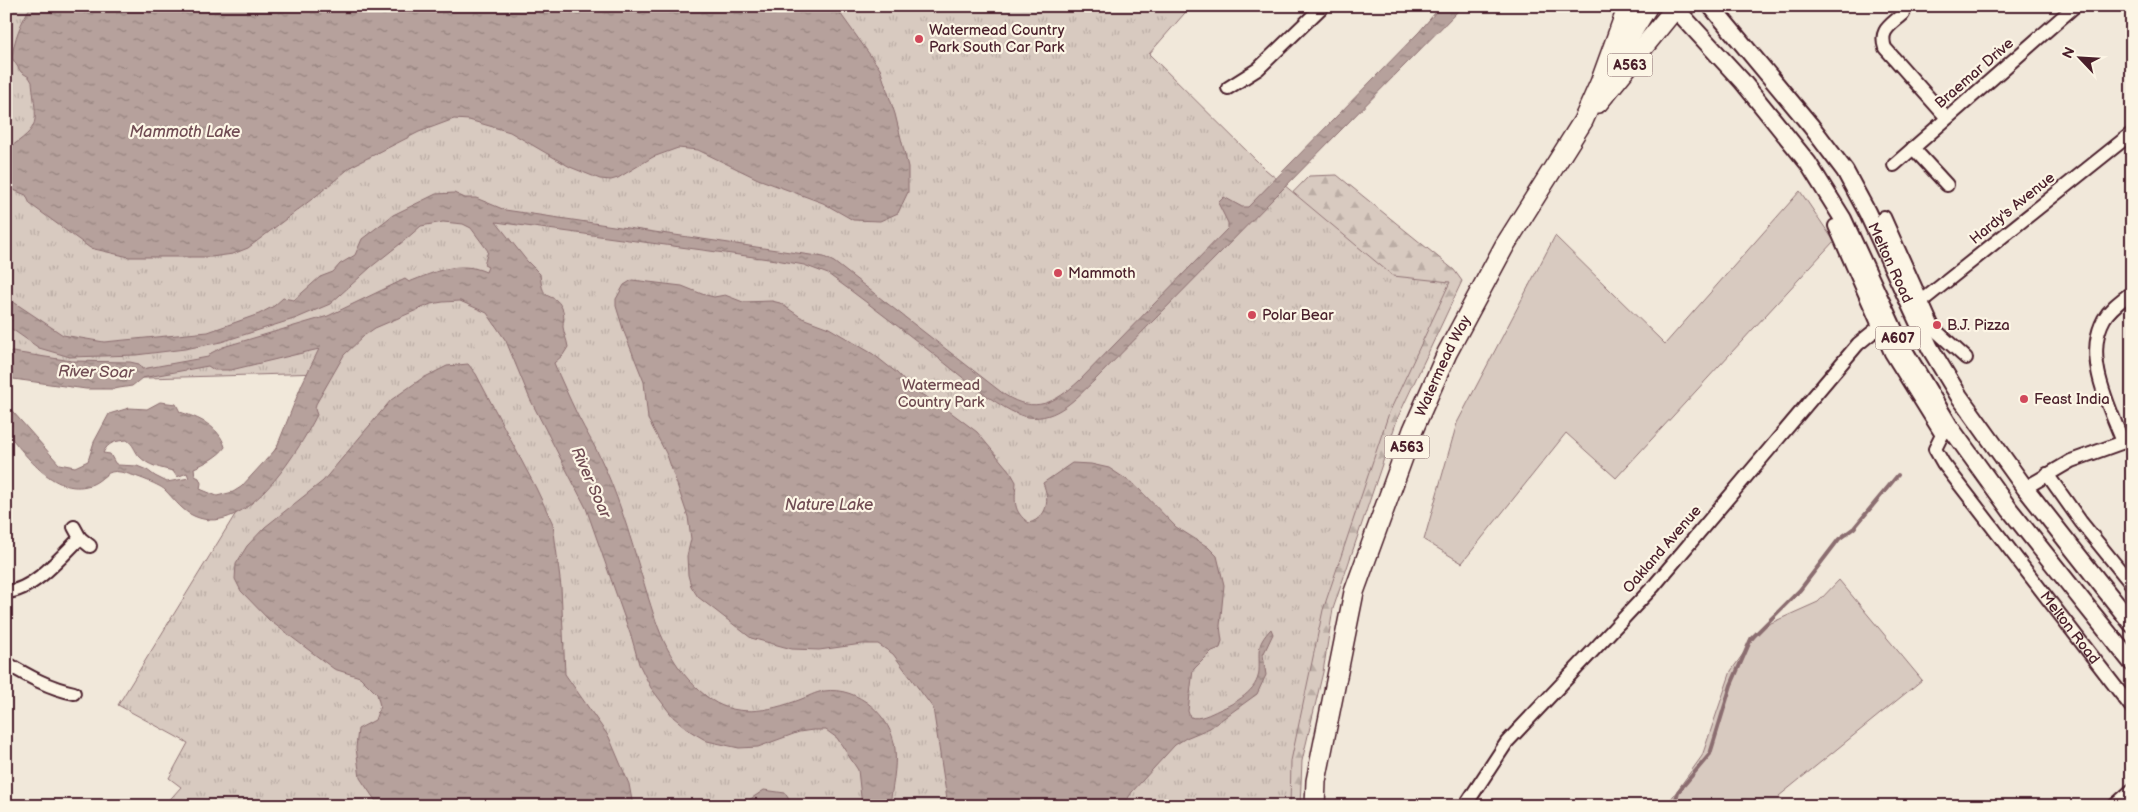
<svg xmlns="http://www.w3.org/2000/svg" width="2138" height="812" viewBox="0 0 2138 812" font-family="'Balsamiq Sans',sans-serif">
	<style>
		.forest { fill: url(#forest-firs); stroke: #917476 }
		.park { fill: url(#park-tufts); stroke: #917476 }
		.garden { fill: #d8cac0; stroke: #917476 }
		.water { fill: url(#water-ripples); stroke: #8b6d6f; fill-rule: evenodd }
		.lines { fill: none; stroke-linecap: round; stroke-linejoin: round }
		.stream { stroke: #8b6d6f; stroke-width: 4 }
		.minor-casing { stroke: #4a1f2b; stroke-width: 16 }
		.major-casing { stroke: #4a1f2b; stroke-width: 20 }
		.highway-casing { stroke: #4a1f2b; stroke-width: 22 }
		.minor { stroke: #fcf5e5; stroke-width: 12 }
		.major { stroke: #fcf5e5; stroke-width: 16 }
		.highway { stroke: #fcf5e5; stroke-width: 19 }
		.poi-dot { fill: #d1495b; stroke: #fcf5e5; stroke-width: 2 }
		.labels { text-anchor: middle; stroke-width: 4.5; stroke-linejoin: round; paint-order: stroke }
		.shield { fill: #fcf5e5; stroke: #7f5f63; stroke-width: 1 }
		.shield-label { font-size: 14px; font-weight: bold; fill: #4a1f2b }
		.poi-label { font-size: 15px; fill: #4a1f2b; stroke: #fcf5e5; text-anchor: start }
		.street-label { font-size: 15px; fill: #4a1f2b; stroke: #fcf5e5 }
		.park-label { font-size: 15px; fill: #6e4a50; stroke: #fcf5e5 }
		.water-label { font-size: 16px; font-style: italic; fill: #704c53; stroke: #fcf5e5 }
	</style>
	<defs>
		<pattern id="forest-firs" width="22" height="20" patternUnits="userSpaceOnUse" patternTransform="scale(1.25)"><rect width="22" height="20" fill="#d8cac0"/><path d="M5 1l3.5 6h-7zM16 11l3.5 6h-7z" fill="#bbada5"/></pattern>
		<pattern id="park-tufts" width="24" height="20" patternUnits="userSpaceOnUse" patternTransform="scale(1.25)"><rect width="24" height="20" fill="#d8cac0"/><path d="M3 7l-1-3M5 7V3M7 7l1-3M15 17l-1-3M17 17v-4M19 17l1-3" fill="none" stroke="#bbada5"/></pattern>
		<pattern id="water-ripples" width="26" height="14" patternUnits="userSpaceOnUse" patternTransform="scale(1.25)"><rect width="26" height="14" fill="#b6a19c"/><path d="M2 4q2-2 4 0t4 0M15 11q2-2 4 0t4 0" fill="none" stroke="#96837f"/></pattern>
	</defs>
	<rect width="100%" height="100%" fill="#f1e8da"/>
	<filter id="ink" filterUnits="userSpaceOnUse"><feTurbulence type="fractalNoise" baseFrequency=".02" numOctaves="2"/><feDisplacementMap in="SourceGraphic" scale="10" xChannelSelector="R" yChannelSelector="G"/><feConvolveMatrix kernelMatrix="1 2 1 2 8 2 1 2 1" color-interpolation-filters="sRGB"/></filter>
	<g filter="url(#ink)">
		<path class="forest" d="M1337,175L1454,270L1462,281L1398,417L1333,609L1323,672L1302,761L1300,806H1265L1095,395L1309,176Z"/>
		<path class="park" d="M6,6H1191L1149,54L1265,169L1393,276L1450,282L1389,413L1323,610L1291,761L1290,806H166L165,805L181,787L169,778L188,743L118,705L322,373L112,379L6,357Z"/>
		<g class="garden">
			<path d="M1800,191L1834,241L1616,478L1566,433L1462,563L1424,540L1457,423L1555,236L1665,344Z"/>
			<path d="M1839,580L1922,680L1779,796L1786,806H1666L1702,756L1731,671L1762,627L1818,602Z"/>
		</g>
		<g class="water">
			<path d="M31,6H835L880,69L895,114L908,167V192L898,213L880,221L853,220L823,203L758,179L698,150L678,148L653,157L618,178L611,180L600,179L570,167L510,132L469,120L454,119L419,132L352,166L316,196L248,248L233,254L211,257H129L90,248L30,204L26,195L6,187V150C43,125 36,124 32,82L29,77L21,72L12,58C14,39 21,22 31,6Z"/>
			<path d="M1441,6H1463L1095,380C1076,398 1057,421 1028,417C1002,414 945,362 922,345C891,321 860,297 828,274L804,265L776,260L496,222L527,261L540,274C543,307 553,289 562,308C565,314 563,321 563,327C564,334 567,340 568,347L563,355L554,363C561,380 569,397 577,414C586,432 597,449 605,468C622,506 634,550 646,590C659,633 670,667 706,696C734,719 769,711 799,700C807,697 816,692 824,691C858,686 892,716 895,749C897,768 892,787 890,806H862L858,770L837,738L826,730H813L799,732L758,747L739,748L707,741L690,731L673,717L651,688L639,664L632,639L586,508L530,399L506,341L487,313L460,301L443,302L431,304L375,328L365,335L344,355L316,404L315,409L317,415C297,453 243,544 190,514C180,508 173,498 165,490C159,484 129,473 120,472C107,469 104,479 93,484C56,499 26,456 6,431V404L59,464L75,467L88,461L94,442L109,414L129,408L147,409L160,402L176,404L180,412C199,418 219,426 225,447C219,456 204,464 194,468L195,476L199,478L201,483L200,489L217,496L233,492L241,487L276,449L302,384L319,349L231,370H214L208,366L142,378L132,386L113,389H86L6,378V351L72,361L130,362L139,364L142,369L208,357L211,353L223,347L328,316L405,279L409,282C435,272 459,260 486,272L488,267L484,265L488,251L471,228L463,224L443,222L421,226L405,240L371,267L330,304L297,318L221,342L185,349L136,355L70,357L39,348L6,325V297L63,335L104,342L208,332L259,314L274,306L283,298L294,300L320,277L333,272L340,264L355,255L362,239L393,215L436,194L454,193L465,198H476L505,210L824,257L834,262L1005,395C1035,414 1055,403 1079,381L1228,228V223L1218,203L1224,197L1242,207H1248L1419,32ZM127,440C134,445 134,450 139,456C148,466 161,468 173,471L177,477L187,473L189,478L167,482L155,476L147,470L137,466L118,465L115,463L110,454L103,453C108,442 116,441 127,440Z"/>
			<path d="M632,280L682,286L702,294L714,297L725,295L743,302L772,301L780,303L802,318L829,328L873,354L897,373L911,388L949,411L977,432L1011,473L1016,482C1015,500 1012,511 1029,523C1048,517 1050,500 1043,483L1072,463L1091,464L1109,468L1135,485L1176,527L1208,547L1217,556L1224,585L1220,626L1222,641L1220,648L1212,651L1193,670L1188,711L1190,717C1200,720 1210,714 1219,710C1235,703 1258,691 1259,671C1260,651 1255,646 1271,629L1273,634L1263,655L1266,675L1257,694L1210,728L1186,738L1175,745L1132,792L1123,806H948L933,708L893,654L878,644H862L819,650L792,649L751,638L698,597L691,586L688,575L687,556L691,539L688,517L667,455L648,419L644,382L624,332L616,306V299L624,285Z"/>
			<path d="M468,364L476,374L536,488L553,524L561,587L565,674L609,737L629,784L633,806H379L360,778L356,748L358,729L375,720L380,706L377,694L360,677L334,669L269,620L241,591L235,579L236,564L247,546L265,527L323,481L391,400L421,379L447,366Z"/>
			<path d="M764,790L785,793L793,806H745L749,800Z"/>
		</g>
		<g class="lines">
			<path class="stream" d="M1674,806L1678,792L1710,754L1731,685L1751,639L1800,590L1839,539L1854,528L1898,475"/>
			<g class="minor-casing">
				<g id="minor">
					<path d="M1903,14C1890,26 1879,30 1885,48L1947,118"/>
					<path d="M1228,88L1258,69L1323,6"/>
					<path d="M1913,148L1947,185"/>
					<path d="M1894,165L2075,6"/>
					<path d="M1884,217L1934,329L1966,358"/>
					<path d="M1835,226L1891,353L1942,435"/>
					<path d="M1911,307L1927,297L2132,133"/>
					<path id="s1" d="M1950,427L1942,435L1935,449L1943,463L2132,708"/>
					<path d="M2123,442C2109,406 2083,357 2104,319C2110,308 2122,300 2132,292"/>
					<path d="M2047,474L2081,522L2132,585"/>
					<path d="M2025,488L2071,461L2132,439"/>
					<path d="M80,538L90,546"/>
					<path d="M6,592C33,591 62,556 80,538L74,527"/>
					<path d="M6,663C28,676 49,688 74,693"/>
					<path d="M1465,806L1507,742L1653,587L1858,344L1890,318"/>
					<path d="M2114,806L2132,790"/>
				</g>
			</g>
			<g class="major-casing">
				<g id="major">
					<path id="s2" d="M1711,6L1811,126L1845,171L1867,212L1930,348L1959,396L2025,488L2132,624"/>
					<path d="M1675,8L1742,81L1808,163L1843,219L1902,347L1950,427L2010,510L2132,663"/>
				</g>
			</g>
			<g class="highway-casing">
				<g id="highway">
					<path d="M1622,48L1648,6"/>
					<path d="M1598,103L1677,6"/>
					<path id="s3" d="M1315,806L1316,781L1354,592L1413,430L1447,353L1505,245L1583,121L1600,83L1628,6"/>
				</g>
			</g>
			<use href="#minor" class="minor"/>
			<use href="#major" class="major"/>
			<use href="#highway" class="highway"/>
		</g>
	</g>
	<g class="poi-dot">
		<circle cx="919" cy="39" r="5"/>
		<circle cx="1058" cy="273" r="5"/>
		<circle cx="1252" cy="315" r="5"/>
		<circle cx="1937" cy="325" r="5"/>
		<circle cx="2024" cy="399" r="5"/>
	</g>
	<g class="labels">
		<g class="shield">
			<rect x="1607.5" y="53.5" width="45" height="23" rx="4"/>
			<rect x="1875.5" y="326.5" width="45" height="23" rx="4"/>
			<rect x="1384.5" y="435.5" width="45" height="23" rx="4"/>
		</g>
		<g class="shield-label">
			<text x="1630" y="70">A563</text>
			<text x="1898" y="343">A607</text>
			<text x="1407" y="452">A563</text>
		</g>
		<g class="poi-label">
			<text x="929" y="35">Watermead Country<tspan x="929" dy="17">Park South Car Park</tspan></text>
			<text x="1068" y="278">Mammoth</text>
			<text x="1262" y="320">Polar Bear</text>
			<text x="1947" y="330">B.J. Pizza</text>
			<text x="2034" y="404">Feast India</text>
		</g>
		<g class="street-label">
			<text transform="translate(1974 73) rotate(-41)" y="5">Braemar Drive</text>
			<text transform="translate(2012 208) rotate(-39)" y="5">Hardy's Avenue</text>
			<text dy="5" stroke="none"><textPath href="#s2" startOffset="315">Melton Road</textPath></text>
			<text dy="5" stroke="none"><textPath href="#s3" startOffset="461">Watermead Way</textPath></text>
			<text transform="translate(1662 549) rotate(-49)" y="5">Oakland Avenue</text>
			<text dy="5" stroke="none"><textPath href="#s1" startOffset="251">Melton Road</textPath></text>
		</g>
		<g class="park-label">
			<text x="941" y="390">Watermead<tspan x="941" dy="17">Country Park</tspan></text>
		</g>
		<g class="water-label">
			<text x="185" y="137">Mammoth Lake</text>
			<text transform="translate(96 371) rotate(1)" y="6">River Soar</text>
			<text transform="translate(592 482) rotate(66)" y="6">River Soar</text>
			<text x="829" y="510">Nature Lake</text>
		</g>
	</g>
	<rect width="2138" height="812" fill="none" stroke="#fcf5e5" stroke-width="25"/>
	<rect x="12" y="12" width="2113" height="787" fill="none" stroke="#4a1f2b" stroke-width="2" filter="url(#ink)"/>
	<g transform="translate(2080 58) rotate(295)" stroke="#fcf5e5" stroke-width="4" paint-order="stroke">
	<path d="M0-4L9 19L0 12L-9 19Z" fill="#4a1f2b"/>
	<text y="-8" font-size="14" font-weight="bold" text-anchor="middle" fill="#4a1f2b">N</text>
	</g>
</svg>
